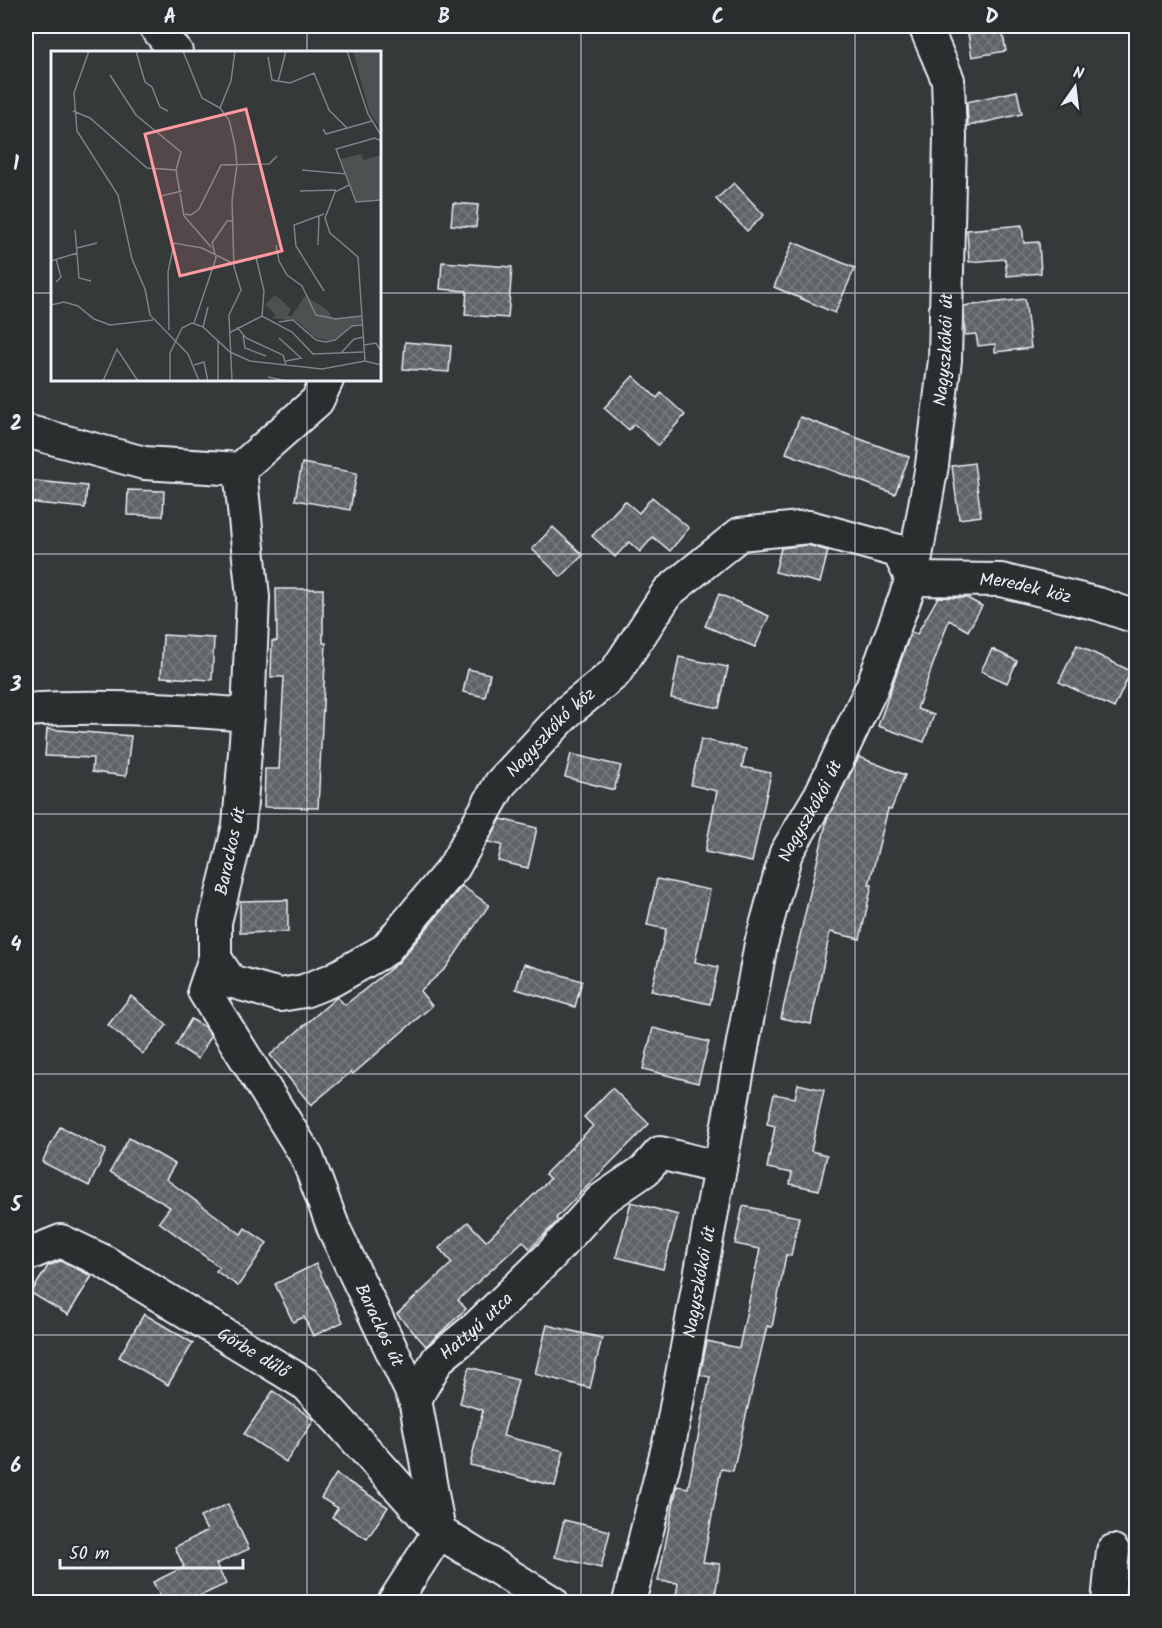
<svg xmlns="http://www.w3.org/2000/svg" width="1162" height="1628" viewBox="0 0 1162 1628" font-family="Kalam,sans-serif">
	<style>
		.building { fill: url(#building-cross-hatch); stroke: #e8f1f8; stroke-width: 1.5 }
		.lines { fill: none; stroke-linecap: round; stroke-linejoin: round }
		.minor-casing { stroke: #e8f1f8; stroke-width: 36 }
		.minor { stroke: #2a2d2e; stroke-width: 32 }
		.grid { fill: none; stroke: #e8f1f8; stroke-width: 1.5; stroke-opacity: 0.55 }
		.labels { text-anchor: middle; stroke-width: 4.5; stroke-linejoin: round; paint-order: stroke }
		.street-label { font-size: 18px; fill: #e8f1f8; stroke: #2a2d2e }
		.inset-road { fill: none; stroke: #7d8386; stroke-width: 1.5 }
		.view { fill: #ff9aa2; fill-opacity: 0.15; stroke: #ff9aa2; stroke-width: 3 }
		.inset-edge { fill: none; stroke: #e8f1f8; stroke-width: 3 }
		.neatline { fill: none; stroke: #e8f1f8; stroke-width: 2 }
		.grid-label { font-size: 20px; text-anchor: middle; font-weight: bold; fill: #e8f1f8 }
	</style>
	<defs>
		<pattern id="building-cross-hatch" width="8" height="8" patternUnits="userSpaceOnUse" patternTransform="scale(1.5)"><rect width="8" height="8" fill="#5f6365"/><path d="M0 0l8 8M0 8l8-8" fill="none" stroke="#767a7c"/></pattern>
	</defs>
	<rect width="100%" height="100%" fill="#35393a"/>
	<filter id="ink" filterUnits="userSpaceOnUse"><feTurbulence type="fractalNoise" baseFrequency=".0167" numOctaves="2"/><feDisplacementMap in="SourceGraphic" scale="12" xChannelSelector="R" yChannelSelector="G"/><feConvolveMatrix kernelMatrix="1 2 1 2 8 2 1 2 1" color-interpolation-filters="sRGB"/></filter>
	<g filter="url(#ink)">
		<g class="building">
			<path d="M1002,29L1006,51L972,57L968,34Z"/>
			<path d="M1017,91L1022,114L968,126L967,102Z"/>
			<path d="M734,183L764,215L747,231L716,199Z"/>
			<path d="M453,203L478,205L476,227L451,225Z"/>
			<path d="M1022,225L1024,243L1039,242L1041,273L1007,276L1005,259L969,262L967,230Z"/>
			<path d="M793,242L855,268L835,313L774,287Z"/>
			<path d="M442,262L512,267L508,318L465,315L467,291L440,289Z"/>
			<path d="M1025,299L1031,348L995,352V344L978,346L976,334L965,335L964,306Z"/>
			<path d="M405,342L451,346L449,372L403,369Z"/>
			<path d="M633,376L657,398L661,393L685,415L658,445L634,424L629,430L604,408Z"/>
			<path d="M800,417L909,457L895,494L786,453Z"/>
			<path d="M302,463L357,473L350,510L295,500Z"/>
			<path d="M974,463L981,516L959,519L952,466Z"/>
			<path d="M26,480L87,486L85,508L26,502Z"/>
			<path d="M128,490L164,491L163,516L127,515Z"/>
			<path d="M652,497L689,528L670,551L653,537L640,552L629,542L615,557L592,536L625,501L639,513Z"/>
			<path d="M553,527L583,555L561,577L532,549Z"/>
			<path d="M808,545L828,551L820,583L775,572L781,548Z"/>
			<path d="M276,589H323V643H326L318,808L264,807L265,769H279L284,677H271L272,641H277Z"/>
			<path d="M719,594L769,616L755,647L705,626Z"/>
			<path d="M938,597L967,598L982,606L968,631L949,620L917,709L934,715L924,742L878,726L911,632L917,634Z"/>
			<path d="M163,635L214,638L212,680L161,677Z"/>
			<path d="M1077,645L1131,671L1114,708L1059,682Z"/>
			<path d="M992,649L1017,661L1007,683L981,671Z"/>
			<path d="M679,657L728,667L719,708L671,698Z"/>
			<path d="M468,669L490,674L485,697L463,692Z"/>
			<path d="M47,729L131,736L126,776L92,772L93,758L45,756Z"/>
			<path d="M701,739L746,749L742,767L771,773L752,862L705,852L717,791L691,785Z"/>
			<path d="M571,754L621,766L614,790L565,777Z"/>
			<path d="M859,757L905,775L891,810L888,809L869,885H872L860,939L830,932L811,1024L781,1018L827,819Z"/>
			<path d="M501,819L537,828L528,868L498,861L502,845L488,842Z"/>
			<path d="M657,879L710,890L695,962L718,967L710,1004L651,991L666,929L647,925Z"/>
			<path d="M462,886L489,905L446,968L420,991L432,1006L353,1074L351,1072L311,1105L270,1055L337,997L345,1005L399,962Z"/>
			<path d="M288,900V932L240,933V901Z"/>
			<path d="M524,964L582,981L575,1007L516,989Z"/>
			<path d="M131,996L167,1025L143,1054L108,1025Z"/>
			<path d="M191,1019L205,1027L211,1036L198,1059L176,1045Z"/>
			<path d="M653,1028L709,1042L698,1083L643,1069Z"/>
			<path d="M798,1084L824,1090L811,1151L827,1155L819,1190L790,1184L792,1173L767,1168L775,1126L767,1124L774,1094L795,1098Z"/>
			<path d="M612,1088L649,1124L556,1218L558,1221L530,1249L523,1241L458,1300L466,1309L426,1346L397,1314L452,1263L439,1248L468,1222L486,1241L550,1179L545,1174L593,1126L584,1117Z"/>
			<path d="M60,1127L106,1150L89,1186L42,1162Z"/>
			<path d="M129,1138L175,1164L166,1179L241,1234L245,1228L267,1243L238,1286L216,1271L219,1267L159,1222L170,1207L110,1172Z"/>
			<path d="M631,1202L678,1215L663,1269L616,1257Z"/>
			<path d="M743,1206L799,1217L791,1256L786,1255L772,1327L767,1326L733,1471L721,1469L703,1562L720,1564L714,1602H675L678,1583L658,1581L677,1486L688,1488L710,1377L700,1375L707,1341L739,1348L760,1249L735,1244Z"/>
			<path d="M60,1261L92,1276L68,1315L31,1293L48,1266Z"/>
			<path d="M316,1264L343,1322L313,1336L304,1317L293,1322L275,1284Z"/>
			<path d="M144,1314L193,1343L168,1385L119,1357Z"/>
			<path d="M547,1325L602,1338L590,1388L535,1374Z"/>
			<path d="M469,1367L518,1380L503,1436L564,1451L555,1486L470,1465L483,1410L460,1403Z"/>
			<path d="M273,1391L314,1420L286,1462L244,1434Z"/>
			<path d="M336,1474L388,1507L367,1539L332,1517L338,1508L321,1498Z"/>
			<path d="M228,1504L249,1549L216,1564L226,1584L187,1602H163L153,1582L184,1567L175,1547L207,1531L200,1517Z"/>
			<path d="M564,1520L610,1531L601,1568L555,1557Z"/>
		</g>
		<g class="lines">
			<g class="minor-casing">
				<g id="minor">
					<path d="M155,26L176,52"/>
					<path id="s1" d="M26,431L144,463L240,469L253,597L248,715L239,826L215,922V958L204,991L307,1157L334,1229L415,1399"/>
					<path d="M240,469L317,401L327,380"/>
					<path d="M26,710C98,705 175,709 248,715"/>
					<path id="s2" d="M215,958L230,981L280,995L304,991L332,980L385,950L454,867L500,784L568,711L615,673L668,592L740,534L809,527L898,551L912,579L1001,580L1098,604L1136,617"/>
					<path id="s3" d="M26,1255L61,1241L103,1261L307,1385L439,1532L552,1602"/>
					<path id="s4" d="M394,1602L439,1532L415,1399L438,1359L478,1326L550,1256L601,1200L645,1170L660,1153L720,1168"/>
					<path id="s5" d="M629,1602L671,1435L761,944L786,853L821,794L872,687L912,579L932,465L945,360L950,137L948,80L925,26"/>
					<path d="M1108,1602L1113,1551"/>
				</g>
			</g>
			<use href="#minor" class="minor"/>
		</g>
	</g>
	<path class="grid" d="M307,26V52M581,26V1602M855,26V1602M26,293H52M380,293H1136M307,380V1602M26,554H1136M26,814H1136M26,1074H1136M26,1335H1136"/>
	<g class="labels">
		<g class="street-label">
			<text dy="6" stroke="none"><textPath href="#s5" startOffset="1300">Nagyszkókói út</textPath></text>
			<text dy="6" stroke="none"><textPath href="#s2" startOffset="1054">Meredek köz</textPath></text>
			<text dy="6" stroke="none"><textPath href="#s2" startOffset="470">Nagyszkókó köz</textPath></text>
			<text dy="6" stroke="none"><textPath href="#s5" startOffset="814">Nagyszkókói út</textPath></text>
			<text transform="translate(230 851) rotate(-78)" y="6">Barackos út</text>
			<text dy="6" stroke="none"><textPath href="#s5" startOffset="328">Nagyszkókói út</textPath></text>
			<text dy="6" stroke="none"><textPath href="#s1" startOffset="1125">Barackos út</textPath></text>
			<text dy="6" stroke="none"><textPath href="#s4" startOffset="315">Hattyú utca</textPath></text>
			<text dy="6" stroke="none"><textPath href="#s3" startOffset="260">Görbe dűlő</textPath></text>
		</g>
	</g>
	<g transform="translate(51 51)">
		<rect width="330" height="330" fill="#35393a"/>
		<path d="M310,103L313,109L330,104V149L305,151L290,108ZM224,244L240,258L237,264L240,266L254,245L277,259L281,267L310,265L311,274L305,273L280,290L265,287L246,270L221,267L225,264L214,253Z" fill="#4d5152"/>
		<path d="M302,0H330V78L318,60Z" fill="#4d5152"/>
		<path class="inset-road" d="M38,0L23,42L26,80L67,144L81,208L94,238L99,264L137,303L148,330M85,0L94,31L101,36L109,56L117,60M132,0L151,47L169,57L178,69L184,94L186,114L181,149L183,216L190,239L178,264L181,330M296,0L317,63L330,84M217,6L221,29L239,32L263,22L278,59L297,78M59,24L85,64L130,101L125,119M227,31L235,0M169,57L180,30L184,0M22,60L39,67L96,117L125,119L133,165L160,196M272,78L275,83L321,70M330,90L324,87L285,98L305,151L330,149M251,119L295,123M298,134L284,141L274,167L279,182L307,206L314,310M249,140L285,139M110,145L131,140M134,163L140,164L148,158L170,114L218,113L226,105M24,179L26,202M225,194L228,210L236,224L251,235L265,264L285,268L310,265M267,194L268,165M26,197L46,192M205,206L213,240L211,265M5,208L10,226L5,231M0,210L26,202L28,227L40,230M273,240L245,195L243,174L273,163M0,254L13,251L27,255L43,268L59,274L102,269M228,271L242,269L265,289L275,291L284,289L301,275L311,274M143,272L165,207L161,192L176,170H182M152,276L157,256M186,276L195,287L232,304L235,314M118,279L117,221L123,192L151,197L183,213M178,282L211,265L241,281L262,303L312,301M192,284L194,297L215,305M228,287L250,307L235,310M167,289V330M313,294L325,292L330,300M290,302L303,288L313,286M143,314L153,311L157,330M217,326L236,330M52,330L66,298L87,330M119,330V302L131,277L141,272L152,276L179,301L199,310L271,318L314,310L330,314"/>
		<path class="view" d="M195,58L231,200L129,225L94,83Z"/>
		<rect width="330" height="330" class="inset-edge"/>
	</g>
	<rect width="1162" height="1628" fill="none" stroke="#2a2d2e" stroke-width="66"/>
	<g transform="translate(1075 87) rotate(14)" stroke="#2a2d2e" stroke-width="4.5" paint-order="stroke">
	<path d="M0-4.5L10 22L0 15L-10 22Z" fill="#e8f1f8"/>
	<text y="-9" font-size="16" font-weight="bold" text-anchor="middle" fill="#e8f1f8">N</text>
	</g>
	<path d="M60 1559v9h183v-9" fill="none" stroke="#e8f1f8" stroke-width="3"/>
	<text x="69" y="1559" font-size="18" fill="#e8f1f8" stroke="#2a2d2e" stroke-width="4.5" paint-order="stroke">50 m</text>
	<rect x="33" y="33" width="1096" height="1562" class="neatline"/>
	<g class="grid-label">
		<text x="170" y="23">A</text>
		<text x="444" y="23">B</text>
		<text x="718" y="23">C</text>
		<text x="992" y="23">D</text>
		<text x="16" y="170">1</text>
		<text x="16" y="430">2</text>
		<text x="16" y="691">3</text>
		<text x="16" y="951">4</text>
		<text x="16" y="1211">5</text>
		<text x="16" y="1472">6</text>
	</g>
</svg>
